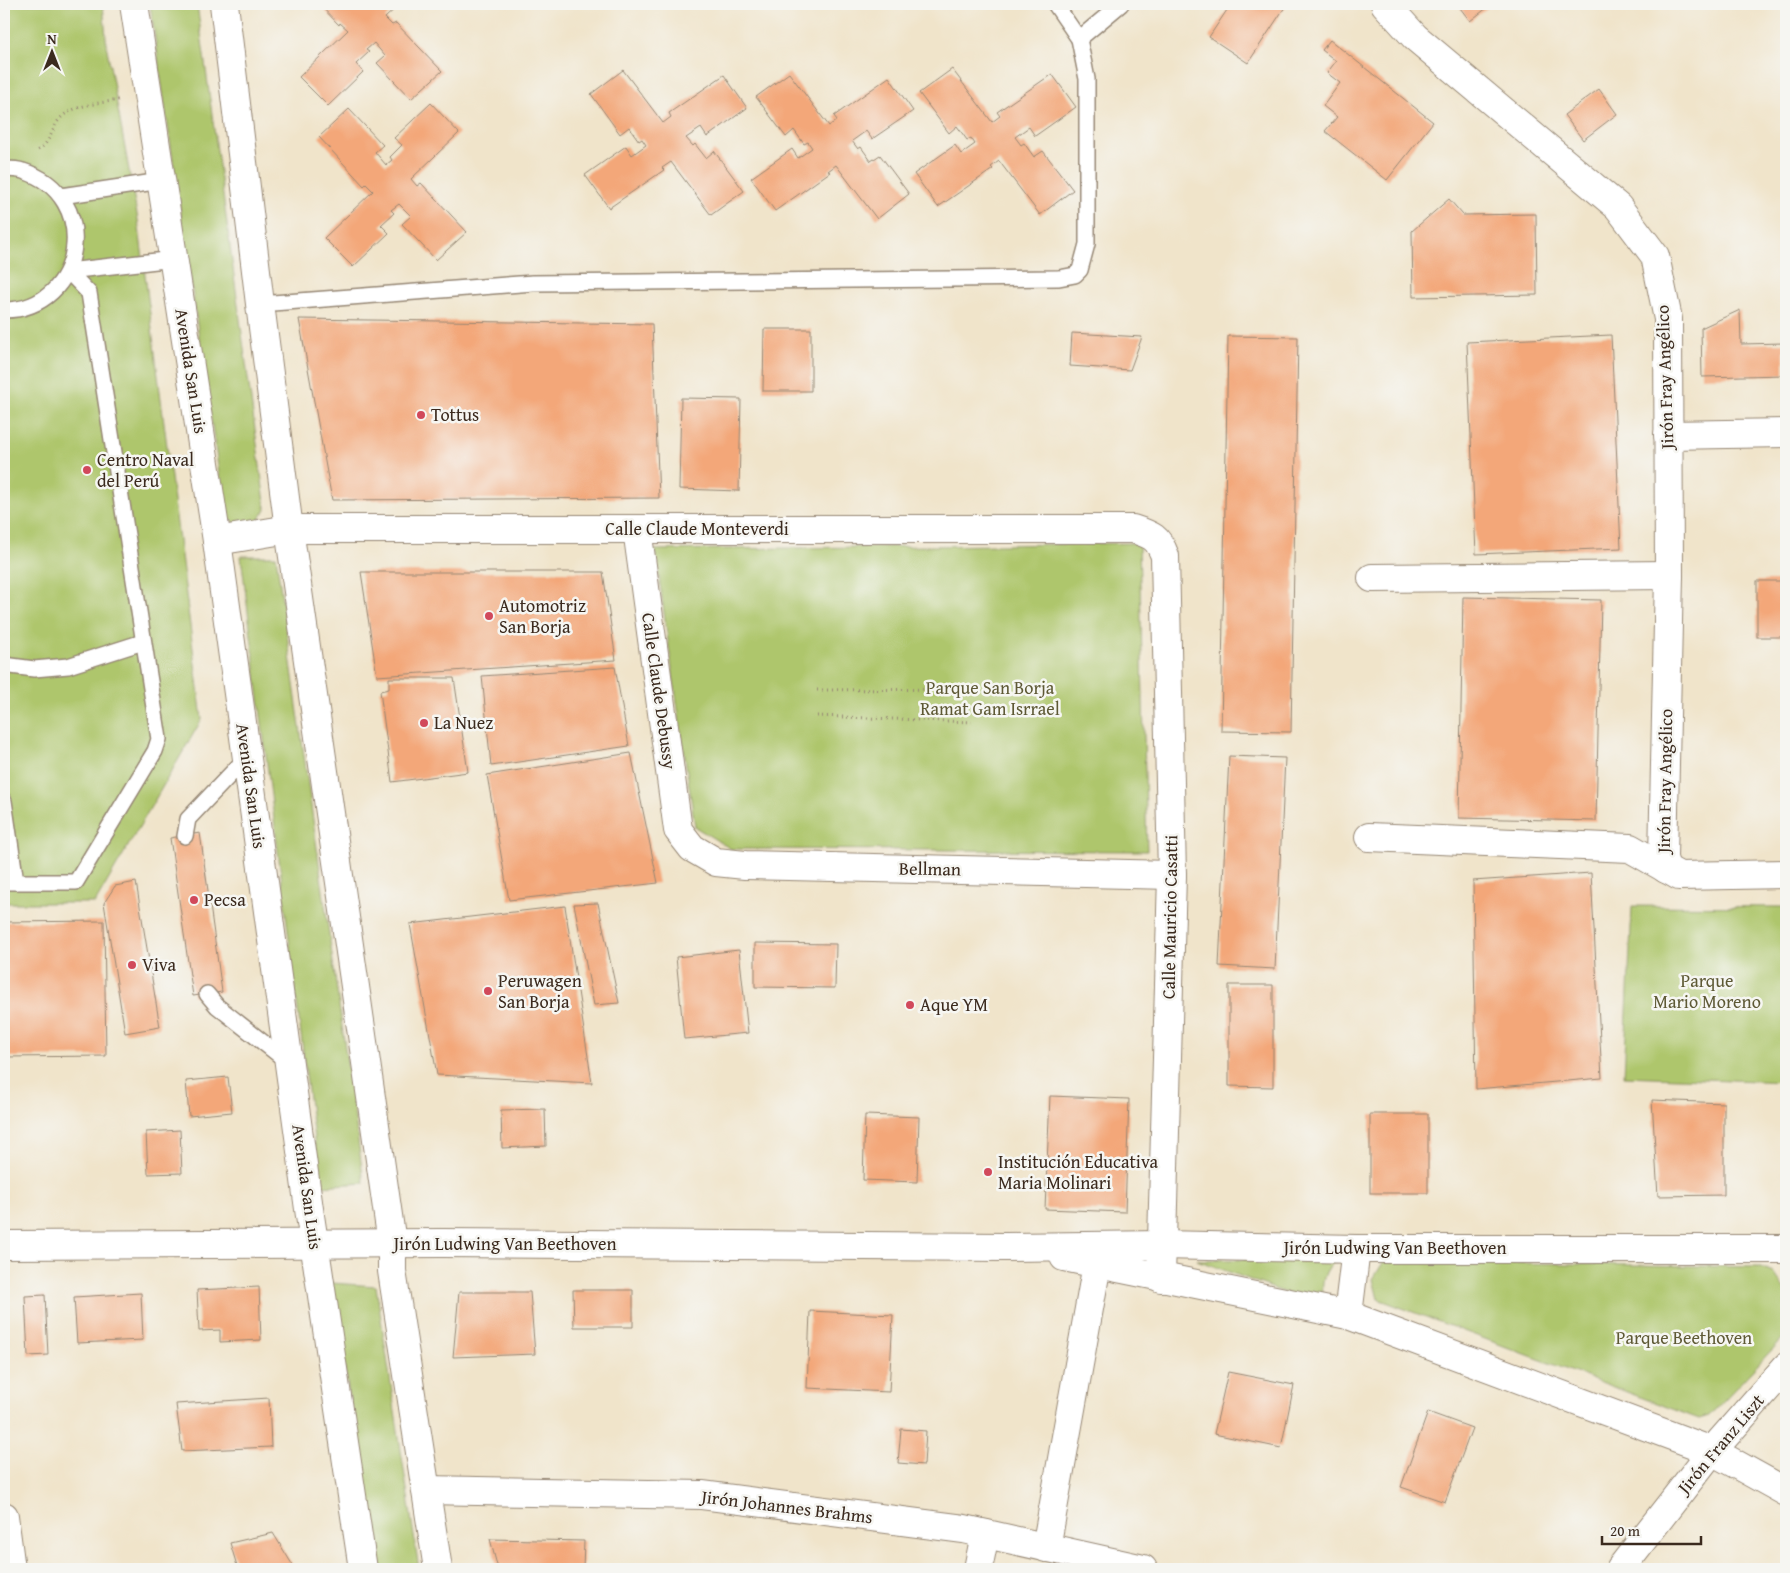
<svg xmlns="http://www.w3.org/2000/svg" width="1790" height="1573" viewBox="0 0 1790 1573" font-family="'Gentium Book Plus',serif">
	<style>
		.green { fill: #aec66c; stroke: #747845 }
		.building { fill: #f3a779 }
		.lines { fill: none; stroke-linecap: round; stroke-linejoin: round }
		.lane-casing { stroke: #968774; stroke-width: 18 }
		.street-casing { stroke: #968774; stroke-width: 30 }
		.secondary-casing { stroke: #968774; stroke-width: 30 }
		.path { stroke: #968774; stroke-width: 3; stroke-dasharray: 1 4; stroke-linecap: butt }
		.lane { stroke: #fff; stroke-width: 15 }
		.street { stroke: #fff; stroke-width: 28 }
		.secondary { stroke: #fff; stroke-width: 28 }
		.poi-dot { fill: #d1495b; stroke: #f6f6f2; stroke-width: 2 }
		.labels { text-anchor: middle; stroke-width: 5; stroke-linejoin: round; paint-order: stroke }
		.street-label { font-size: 18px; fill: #3b2a1e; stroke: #f6f6f2 }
		.poi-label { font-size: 18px; fill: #3b2a1e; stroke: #f6f6f2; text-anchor: start }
		.park-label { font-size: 18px; fill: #5e5935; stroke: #f6f6f2 }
	</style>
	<rect width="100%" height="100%" fill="#f6f6f2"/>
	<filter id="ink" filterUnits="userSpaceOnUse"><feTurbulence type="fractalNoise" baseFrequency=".02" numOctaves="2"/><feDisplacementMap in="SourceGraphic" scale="10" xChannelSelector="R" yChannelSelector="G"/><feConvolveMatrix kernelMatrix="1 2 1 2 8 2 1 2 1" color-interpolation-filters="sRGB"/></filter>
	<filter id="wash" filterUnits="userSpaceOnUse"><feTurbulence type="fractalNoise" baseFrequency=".0096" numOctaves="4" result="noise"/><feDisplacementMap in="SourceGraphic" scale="20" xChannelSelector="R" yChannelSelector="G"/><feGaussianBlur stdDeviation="1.12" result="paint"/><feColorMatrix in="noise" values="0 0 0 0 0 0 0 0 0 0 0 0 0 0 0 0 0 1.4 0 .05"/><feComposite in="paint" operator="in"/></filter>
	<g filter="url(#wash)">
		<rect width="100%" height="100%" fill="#f0e4ca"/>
		<g class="green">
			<path d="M4,4H103L107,49L138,220L202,719L95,903H4Z"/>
			<path d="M150,4H197L266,510L256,523L238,526L225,514Z"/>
			<path d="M1139,543L1147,851L731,849L695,827L655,550Z"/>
			<path d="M241,556H276L364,1183L320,1186Z"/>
			<path d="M1632,906L1786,907V1082L1624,1076Z"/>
			<path d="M1339,1259C1321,1269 1320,1289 1326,1308L1197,1260Z"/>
			<path d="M1384,1261L1758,1267L1773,1273L1786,1291V1335L1709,1416L1699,1419L1378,1299L1373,1279Z"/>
			<path d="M331,1283L376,1286L419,1569H377Z"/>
		</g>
		<g id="blocks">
			<g class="building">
				<path d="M319,4H400L385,18L392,25L396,23L442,71L411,99L377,63L385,56L374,43L366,50L369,52L356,64L363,72L328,106L299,77L348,30L340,23L339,25Z"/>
				<path d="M1231,4H1287L1248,63L1209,37Z"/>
				<path d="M1457,4H1492L1470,21Z"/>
				<path d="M1330,40L1433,122L1387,180L1325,131L1337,117L1323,106L1340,83L1327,73L1336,61L1322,50Z"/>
				<path d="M952,69L992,122L1000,116L997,112L1052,74L1076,107L1035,136L1029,127L1015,137L1021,145L1024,143L1034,157L1043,151L1073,190L1040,215L999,161L991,167L993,169L938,207L914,174L955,145L961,154L975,144L971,138L967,140L957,126L949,133L919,93Z"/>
				<path d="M623,70L663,123L671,117L669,113L724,75L747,108L707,137L701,128L686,138L693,146L695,144L706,158L714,151L744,191L711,215L671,162L662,168L664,170L609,208L585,175L626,146L632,155L646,145L642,139L639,141L629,127L620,134L591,94Z"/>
				<path d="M789,73L829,126L837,120L834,116L889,77L913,111L872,139L866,131L852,141L858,149L861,147L871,161L880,155L909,194L877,219L836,165L828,171L830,172L775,211L751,178L792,149L798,158L812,148L808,142L804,144L794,130L786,137L756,97Z"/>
				<path d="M1599,89L1617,114L1583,140L1564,115Z"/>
				<path d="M431,103L459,133L411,179L417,186L421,183L467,232L436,260L402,224L411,216L399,204L391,210L394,213L381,225L389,233L353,267L324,238L373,191L366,184L364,186L319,137L349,109L383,145L375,152L386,165L392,160L390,157L402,145L394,138Z"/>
				<path d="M1449,199L1463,215L1536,214L1537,295L1413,297L1412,231Z"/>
				<path d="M1740,310L1741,344L1784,343V375L1702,377L1701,328Z"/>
				<path d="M299,319L652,324L659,498L332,500Z"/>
				<path d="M764,329H811V391H763Z"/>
				<path d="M1072,333L1142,337L1130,370L1070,366Z"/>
				<path d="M1611,335L1621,548L1476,554L1467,342Z"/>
				<path d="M1228,336L1298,337L1291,732L1221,731Z"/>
				<path d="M681,398L741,399L739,491L679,489Z"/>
				<path d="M361,572H603L616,660L377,676Z"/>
				<rect x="1757" y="581" width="28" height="56"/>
				<path d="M1463,597L1601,600L1596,821L1459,818Z"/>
				<path d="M615,667L629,746L491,766L482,676Z"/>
				<path d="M389,678H454L468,772L392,782L380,691L389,689Z"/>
				<path d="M631,753L658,883L509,900L487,775Z"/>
				<path d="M1229,756L1285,758L1275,969L1219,966Z"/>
				<path d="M200,833L222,992L193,996L170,838Z"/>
				<path d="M1591,873L1602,1078L1476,1089L1473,881Z"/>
				<path d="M136,882L160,1027L125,1033L104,903L115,886Z"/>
				<path d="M598,903L619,1003L594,1005L574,904Z"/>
				<path d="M565,906L592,1083L437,1075L410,924Z"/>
				<path d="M104,921L106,1056L4,1057V922Z"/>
				<path d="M755,943L836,944L835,988L755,987Z"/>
				<path d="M739,950L748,1033L684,1039L676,957Z"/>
				<path d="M1229,985H1273V1087L1229,1086Z"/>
				<path d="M228,1077L232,1112L189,1116L186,1081Z"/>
				<path d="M1050,1096L1129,1099L1125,1212L1045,1209Z"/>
				<path d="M1652,1100L1724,1103V1195L1658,1196Z"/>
				<path d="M545,1109L546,1146L502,1148L501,1110Z"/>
				<rect x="1370" y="1114" width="58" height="79"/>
				<path d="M865,1115L919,1117L917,1182L863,1180Z"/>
				<path d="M180,1130L182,1173L148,1174L146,1132Z"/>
				<path d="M259,1287L261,1340L220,1342V1330L199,1331L197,1290Z"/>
				<path d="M573,1290H633V1327H574Z"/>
				<path d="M459,1292H530L535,1354L453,1357Z"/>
				<path d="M141,1293L143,1340L77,1343L74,1297Z"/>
				<path d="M45,1295L48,1355L28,1356L25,1296Z"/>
				<path d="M810,1311L893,1315L889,1392L807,1388Z"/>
				<path d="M1228,1372L1294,1385L1281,1448L1214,1434Z"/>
				<path d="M269,1398L271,1447L182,1451L176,1404Z"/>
				<path d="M1428,1412L1472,1428L1445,1502L1401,1487Z"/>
				<path d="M901,1429L926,1431L924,1465L898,1463Z"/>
				<path d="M273,1533L295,1569H238L230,1543Z"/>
				<path d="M490,1539L584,1541L583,1569H498Z"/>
			</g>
		</g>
	</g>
	<g filter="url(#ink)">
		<use href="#blocks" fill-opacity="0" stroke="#968774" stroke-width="1"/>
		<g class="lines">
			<g class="lane-casing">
				<g id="lane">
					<path d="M1079,39L1121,4"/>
					<path d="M4,169C10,169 17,169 23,171C102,195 85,310 4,310"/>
					<path d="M61,196L161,181"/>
					<path d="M68,271L174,259"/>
					<path d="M260,304L533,283L1059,278L1075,275L1080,270L1087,244V79L1079,39L1055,4"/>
					<path d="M4,665L34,669L68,666L143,642"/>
					<path d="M4,801L16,882"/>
					<path d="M185,836L188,819L247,757"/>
					<path d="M4,882H76L155,751L159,739L89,293L68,271"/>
					<path d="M207,994L217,1006L288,1062"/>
				</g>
			</g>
			<g class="street-casing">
				<g id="street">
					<path d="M1385,4L1415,37L1618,207L1655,256L1668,319L1669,575L1663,858L1666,869"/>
					<path d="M1668,435L1786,433"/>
					<path d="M637,529L678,830L692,848L716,862L745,865L1172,875"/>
					<path d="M217,541L289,529H1133C1152,535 1158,537 1165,556L1172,875L1161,1278"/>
					<path d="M1372,578L1669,575"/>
					<path d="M1369,837L1630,848L1679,876L1786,874"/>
					<path d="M4,1245L442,1243L1006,1247L1162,1245L1356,1249H1786"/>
					<path d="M1064,1257L1348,1315L1712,1451L1786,1492"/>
					<path d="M1348,1315L1356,1249"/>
					<path d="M426,1490L702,1495L964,1529L1143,1569"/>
					<path d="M4,1516L11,1569"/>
					<path d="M1046,1548L1097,1264"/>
					<path d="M978,1569L985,1534"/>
					<path d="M1620,1569L1712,1451L1786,1367"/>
				</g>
			</g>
			<g class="secondary-casing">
				<g id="secondary">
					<path d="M134,4L217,541L309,1209L363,1569"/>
					<path d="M224,4L260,304L289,529L392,1243V1271L438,1569"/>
				</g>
			</g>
			<g class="path">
				<path d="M38,150C48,144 51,134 56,124C68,104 98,104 118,100"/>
				<path d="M817,690L972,689"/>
				<path d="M817,716L972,722"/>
			</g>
			<use href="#lane" class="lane"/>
			<use href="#street" class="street"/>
			<use href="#secondary" class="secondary"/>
		</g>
	</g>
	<g class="poi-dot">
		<circle cx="421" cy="415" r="5"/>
		<circle cx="87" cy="470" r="5"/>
		<circle cx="489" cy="616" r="5"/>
		<circle cx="424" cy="723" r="5"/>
		<circle cx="194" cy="900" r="5"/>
		<circle cx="132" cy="965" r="5"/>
		<circle cx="488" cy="991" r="5"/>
		<circle cx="910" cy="1005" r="5"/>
		<circle cx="988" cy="1172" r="5"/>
	</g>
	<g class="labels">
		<g class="street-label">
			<text transform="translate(191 371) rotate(81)" y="6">Avenida San Luis</text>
			<text transform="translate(1665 377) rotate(-92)" y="6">Jirón Fray Angélico</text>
			<text x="697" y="535">Calle Claude Monteverdi</text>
			<text transform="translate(659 691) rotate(82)" y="6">Calle Claude Debussy</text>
			<text transform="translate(1665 781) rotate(-89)" y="6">Jirón Fray Angélico</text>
			<text transform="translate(251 786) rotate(82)" y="6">Avenida San Luis</text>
			<text transform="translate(930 869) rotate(1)" y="6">Bellman</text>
			<text transform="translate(1170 917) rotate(-89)" y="6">Calle Mauricio Casatti</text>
			<text transform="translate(307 1187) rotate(82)" y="6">Avenida San Luis</text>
			<text x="505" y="1250">Jirón Ludwing Van Beethoven</text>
			<text x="1395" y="1254">Jirón Ludwing Van Beethoven</text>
			<text transform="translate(1721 1444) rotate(-50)" y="6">Jirón Franz Liszt</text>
			<text transform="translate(787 1507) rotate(7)" y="6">Jirón Johannes Brahms</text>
		</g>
		<g class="poi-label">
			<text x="431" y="421">Tottus</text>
			<text x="97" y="466">Centro Naval<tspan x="97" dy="21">del Perú</tspan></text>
			<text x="499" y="612">Automotriz<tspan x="499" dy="21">San Borja</tspan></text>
			<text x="434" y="729">La Nuez</text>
			<text x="204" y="906">Pecsa</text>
			<text x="142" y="971">Viva</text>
			<text x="498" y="987">Peruwagen<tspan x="498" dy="21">San Borja</tspan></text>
			<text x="920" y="1011">Aque YM</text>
			<text x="998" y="1168">Institución Educativa<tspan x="998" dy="21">Maria Molinari</tspan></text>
		</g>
		<g class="park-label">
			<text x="990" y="694">Parque San Borja<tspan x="990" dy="21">Ramat Gam Isrrael</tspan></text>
			<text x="1707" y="987">Parque<tspan x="1707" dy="21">Mario Moreno</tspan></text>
			<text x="1684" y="1344">Parque Beethoven</text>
		</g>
	</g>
	<rect width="1790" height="1573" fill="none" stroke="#f6f6f2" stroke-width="20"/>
	<g transform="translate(52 52)" stroke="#f6f6f2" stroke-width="4" paint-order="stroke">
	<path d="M0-4L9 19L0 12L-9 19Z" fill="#3b2a1e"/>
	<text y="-8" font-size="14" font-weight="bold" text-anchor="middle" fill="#3b2a1e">N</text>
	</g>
	<path d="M1602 1536v8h99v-8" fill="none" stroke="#3b2a1e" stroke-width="2.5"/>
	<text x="1610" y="1536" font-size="15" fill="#3b2a1e" stroke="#f6f6f2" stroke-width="4" paint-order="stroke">20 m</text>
</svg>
